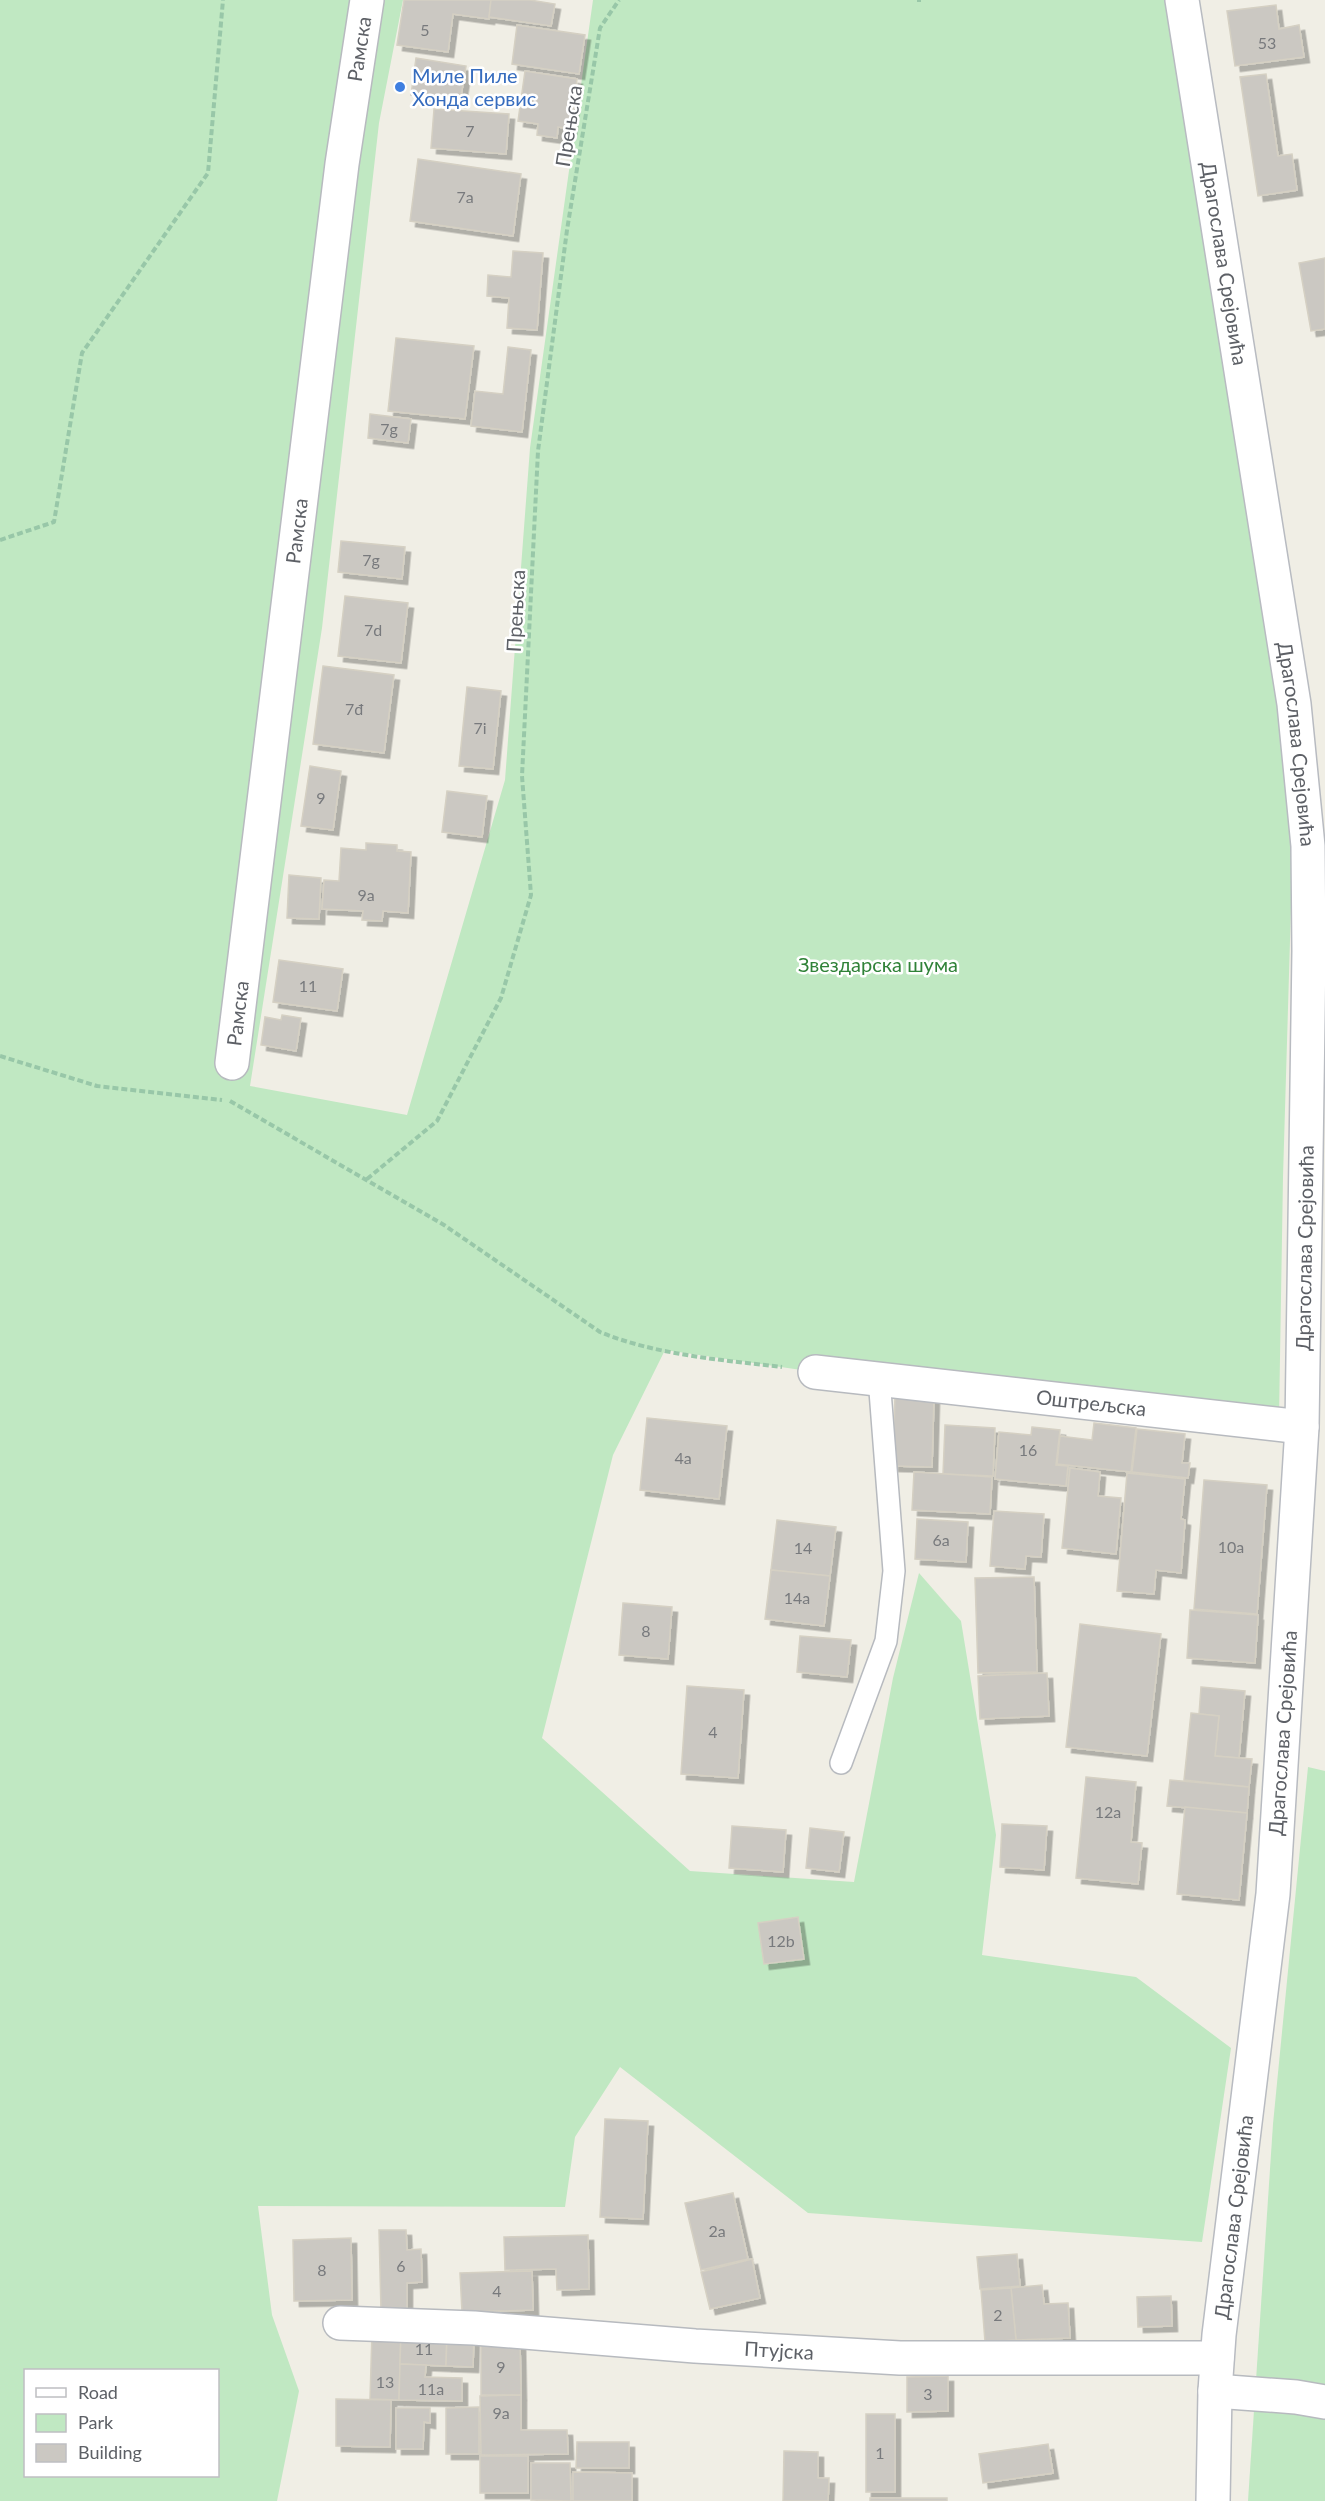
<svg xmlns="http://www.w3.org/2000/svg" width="1325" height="2501" viewBox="0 0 1325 2501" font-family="Lato,sans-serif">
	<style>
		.green { fill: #c0e8c2; fill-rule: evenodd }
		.building { fill: #cbc8c2; stroke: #d5d0c3; stroke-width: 1.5; filter: url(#shadow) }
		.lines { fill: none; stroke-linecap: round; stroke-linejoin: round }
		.lane-casing { stroke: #b7babf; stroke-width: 24 }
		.street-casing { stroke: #b7babf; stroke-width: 36 }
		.secondary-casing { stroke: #b8bbc1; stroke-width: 36 }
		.path { stroke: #98c7a8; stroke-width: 4; stroke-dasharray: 6 3; stroke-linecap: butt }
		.lane { stroke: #fff; stroke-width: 21 }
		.street { stroke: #fff; stroke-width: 33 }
		.secondary { stroke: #fff; stroke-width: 33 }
		.shop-dot { fill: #3f7fe0; stroke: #fff; stroke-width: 2 }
		.labels { text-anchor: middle; stroke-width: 5; stroke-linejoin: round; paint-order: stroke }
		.number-label { font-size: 16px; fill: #787a7d }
		.street-label { font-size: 20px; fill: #5d6066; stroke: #fff }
		.shop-label { font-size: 20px; fill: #366cbe; stroke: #fff; text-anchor: start }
		.park-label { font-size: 20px; fill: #308238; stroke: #fff }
	</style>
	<defs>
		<filter id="shadow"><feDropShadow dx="5.5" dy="5.5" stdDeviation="0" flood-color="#0004"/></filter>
	</defs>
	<rect width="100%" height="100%" fill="#f0eee5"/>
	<g class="green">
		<path d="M0,0H403L379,123L322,628L250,1086L407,1115L505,780L530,448L593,0H1167L1288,738L1293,840L1283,1177L1279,1418L815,1372L665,1350L613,1455L542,1738L690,1871L854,1882L893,1678L919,1573L961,1621L996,1835L982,1955L1136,1977L1231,2048L1202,2242L808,2213L620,2067L575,2137L565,2207L258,2206L272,2315L299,2391L277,2501H0ZM26,2370H218V2476H26Z"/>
		<path d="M1308,1767L1325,1771V2501H1248L1273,2124Z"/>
	</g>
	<g class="building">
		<path d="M404,0H491L489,19L453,14L448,52L397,45Z"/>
		<path d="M491,0H530L555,4L551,26L489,17Z"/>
		<path d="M1276,5L1279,29L1299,25L1304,57L1235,66L1227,11Z"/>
		<path d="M517,25L585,35L579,74L512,64Z"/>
		<path d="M416,58L466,66L460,102L411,95Z"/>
		<path d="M525,71L577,79L571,129L558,127L557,138L537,135L538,124L518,121Z"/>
		<path d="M1266,74L1278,156L1292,154L1297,190L1258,196L1240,77Z"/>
		<path d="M434,109L509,114L506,154L431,148Z"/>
		<path d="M418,159L521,174L513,236L410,221Z"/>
		<path d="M513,251L543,253L537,330L507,328L509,298L487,296L488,275L511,277Z"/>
		<path d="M1325,258V329L1311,331L1299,263Z"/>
		<path d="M396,338L474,346L465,419L388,411Z"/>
		<path d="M508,347L531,350L522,432L471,426L475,391L503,394Z"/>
		<path d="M370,414L411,419L408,443L368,438Z"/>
		<path d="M341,541L405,547L402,579L338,572Z"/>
		<path d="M345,596L408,603L401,663L338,656Z"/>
		<path d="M323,666L394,675L384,753L313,744Z"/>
		<path d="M467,687L501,691L493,769L459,766Z"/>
		<path d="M310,766L341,771L333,830L301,826Z"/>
		<path d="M447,791L487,796L482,837L442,832Z"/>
		<path d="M366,843L397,845V851L411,852L408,913L383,911L382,921L362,920L363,911L322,909L324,880L339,881L341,848L366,850Z"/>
		<path d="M289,875L321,878L319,919L287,918Z"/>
		<path d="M279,960L343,969L337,1011L273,1002Z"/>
		<path d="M282,1015L301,1018L296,1051L261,1045L265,1017L281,1020Z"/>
		<path d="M895,1395L934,1396L932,1467L893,1466Z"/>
		<path d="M647,1418L727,1426L719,1499L640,1490Z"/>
		<path d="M1094,1423L1136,1428L1131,1472L1057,1464L1060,1436L1092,1440Z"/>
		<path d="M945,1425L995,1428L993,1476L943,1474Z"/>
		<path d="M1032,1427L1060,1430L1056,1465L1068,1466L1066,1486L995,1479L999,1432L1031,1435Z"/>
		<path d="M1137,1429L1185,1434L1182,1463H1190L1188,1478L1132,1472Z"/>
		<path d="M1070,1468L1100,1472L1098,1496L1121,1498L1116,1554L1062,1548Z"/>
		<path d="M914,1472L992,1477L990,1514L912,1510Z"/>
		<path d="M1127,1473L1185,1479L1181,1519L1185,1520L1181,1573L1156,1570L1154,1594L1117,1591Z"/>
		<path d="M1204,1480L1267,1485L1257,1614L1194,1609Z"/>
		<path d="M994,1511L1044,1514L1041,1557L1026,1556L1025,1569L990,1566Z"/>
		<path d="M917,1519L968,1522L966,1562L915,1559Z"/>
		<path d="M777,1520L836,1527L830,1576L771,1570Z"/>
		<path d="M771,1570L830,1576L824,1626L765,1619Z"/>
		<path d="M1034,1577L1037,1672L978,1673L975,1578Z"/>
		<path d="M623,1603L672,1607L668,1659L619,1655Z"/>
		<path d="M1190,1610L1258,1615L1255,1663L1187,1658Z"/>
		<path d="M1080,1624L1161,1634L1147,1756L1066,1747Z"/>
		<path d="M800,1636L851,1640L847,1677L797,1672Z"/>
		<path d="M1047,1673L1049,1716L980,1719L978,1676Z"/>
		<path d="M687,1686L744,1690L738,1778L681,1774Z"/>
		<path d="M1201,1687L1245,1691L1239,1758L1215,1756L1219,1716L1199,1714Z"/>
		<path d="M1191,1713L1219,1716L1215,1756L1252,1759L1249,1787L1184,1780Z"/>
		<path d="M1086,1777L1136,1782L1131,1842L1142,1843L1138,1884L1076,1878Z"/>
		<path d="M1170,1780L1249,1787L1247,1813L1167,1806Z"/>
		<path d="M1185,1807L1247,1813L1239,1900L1177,1894Z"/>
		<path d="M1002,1824L1047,1826L1044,1870L1000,1867Z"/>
		<path d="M732,1826L786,1830L783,1872L729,1868Z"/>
		<path d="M810,1828L844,1832L839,1872L806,1868Z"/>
		<path d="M798,1917L804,1959L764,1964L758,1923Z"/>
		<path d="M605,2119L648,2121L643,2219L600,2217Z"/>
		<path d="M733,2193L748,2259L701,2270L685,2203Z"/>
		<path d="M379,2230H406L407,2250L421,2249L422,2282L407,2283V2310L381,2311Z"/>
		<path d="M588,2235L589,2289L557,2290L556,2269L505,2270L504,2237Z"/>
		<path d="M351,2238L352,2300L294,2301L293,2240Z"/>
		<path d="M1017,2254L1020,2286L980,2289L977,2257Z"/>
		<path d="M752,2259L760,2298L710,2309L701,2272Z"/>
		<path d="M532,2271L533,2310L462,2312L460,2273Z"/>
		<path d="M1042,2285L1044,2304L1068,2303L1070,2338L1016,2340L1011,2288Z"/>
		<path d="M1011,2288L1016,2340L985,2342L981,2290Z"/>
		<path d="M1171,2296L1172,2326L1138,2327L1137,2297Z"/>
		<path d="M372,2331L401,2332L399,2400L370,2399Z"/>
		<path d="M401,2332L447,2334L446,2366L400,2364Z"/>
		<path d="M447,2334H474L473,2367L446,2366Z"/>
		<path d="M481,2339L520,2340L521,2395H481Z"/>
		<path d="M400,2364L426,2365L425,2377L462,2378V2401L399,2400Z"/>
		<path d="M948,2376V2411L907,2412V2377Z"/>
		<path d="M521,2395V2430H567L568,2454L481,2455L480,2396Z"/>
		<path d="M336,2399L391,2400L390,2447L336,2446Z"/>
		<path d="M479,2407V2454H446V2408Z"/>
		<path d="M396,2408H430V2423L424,2422L423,2449H396Z"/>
		<rect x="866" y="2414" width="29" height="78"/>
		<path d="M577,2442H629V2468H576Z"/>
		<path d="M1048,2444L1053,2473L983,2483L979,2454Z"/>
		<path d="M784,2451L818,2452V2478H829L828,2501H783Z"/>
		<rect x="480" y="2456" width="48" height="37"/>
		<path d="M531,2463H570L571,2501L531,2500Z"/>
		<path d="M573,2472L632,2473V2501H573Z"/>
		<rect x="870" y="2498" width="77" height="3"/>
	</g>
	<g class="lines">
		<g class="lane-casing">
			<path id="lane" d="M841,1763L886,1641L894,1571L879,1378"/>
		</g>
		<g class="street-casing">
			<g id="street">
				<path id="s1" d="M232,1063L342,164L367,0"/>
				<path id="s2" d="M815,1372L1302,1427"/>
				<path id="s3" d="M340,2323L474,2328L695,2346L900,2358H1217"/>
				<path d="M1215,2391L1296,2397L1325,2402"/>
			</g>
		</g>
		<g class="secondary-casing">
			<g id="secondary">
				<path id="s4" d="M1182,0L1294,704L1308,846L1309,951L1302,1427L1273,1894L1219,2335L1215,2391L1213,2501"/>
			</g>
		</g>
		<g class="path">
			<path d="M917,0H921"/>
			<path d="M0,540L54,522L82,353L208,173L223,0"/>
			<path d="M0,1056L97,1086L222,1100"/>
			<path d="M230,1101L444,1225L600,1332C656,1355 722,1360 782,1367"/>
			<path d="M367,1179L437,1121L501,998L531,895L522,776L538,451L567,230L600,28L619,0"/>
		</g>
		<use href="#lane" class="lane"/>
		<use href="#street" class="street"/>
		<use href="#secondary" class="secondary"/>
	</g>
	<circle class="shop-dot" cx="400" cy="87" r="6"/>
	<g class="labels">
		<g class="number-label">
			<text x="425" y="36">5</text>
			<text x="1267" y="49">53</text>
			<text x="470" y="137">7</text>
			<text x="465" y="203">7a</text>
			<text x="389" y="435">7g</text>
			<text x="371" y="566">7g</text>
			<text x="373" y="636">7d</text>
			<text x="354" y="715">7đ</text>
			<text x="480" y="734">7i</text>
			<text x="321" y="804">9</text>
			<text x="366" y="901">9a</text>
			<text x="308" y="992">11</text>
			<text x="1028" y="1456">16</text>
			<text x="683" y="1464">4a</text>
			<text x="941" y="1546">6a</text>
			<text x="1231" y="1553">10a</text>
			<text x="803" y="1554">14</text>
			<text x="797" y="1604">14a</text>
			<text x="646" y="1637">8</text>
			<text x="713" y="1738">4</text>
			<text x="1108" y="1818">12a</text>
			<text x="781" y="1947">12b</text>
			<text x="717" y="2237">2a</text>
			<text x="401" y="2272">6</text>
			<text x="322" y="2276">8</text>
			<text x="497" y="2297">4</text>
			<text x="998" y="2321">2</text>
			<text x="424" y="2355">11</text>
			<text x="501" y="2373">9</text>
			<text x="385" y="2388">13</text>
			<text x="431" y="2395">11a</text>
			<text x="928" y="2400">3</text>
			<text x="501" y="2419">9a</text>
			<text x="880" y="2459">1</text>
		</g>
		<g class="street-label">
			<text dy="7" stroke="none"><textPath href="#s1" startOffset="1022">Рамска</textPath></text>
			<text transform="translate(569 126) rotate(-81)" y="7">Прењска</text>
			<text dy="7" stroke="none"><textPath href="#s4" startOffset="267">Драгослава Срејовића</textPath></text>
			<text dy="7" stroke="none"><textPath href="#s1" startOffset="536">Рамска</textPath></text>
			<text transform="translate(516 611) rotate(-87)" y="7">Прењска</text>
			<text dy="7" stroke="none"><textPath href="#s4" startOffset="753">Драгослава Срејовића</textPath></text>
			<text dy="7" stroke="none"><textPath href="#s1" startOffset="50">Рамска</textPath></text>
			<text transform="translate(1305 1248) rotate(-89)" y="7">Драгослава Срејовића</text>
			<text dy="7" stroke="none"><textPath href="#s2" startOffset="278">Оштрељска</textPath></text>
			<text transform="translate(1283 1733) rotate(-86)" y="7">Драгослава Срејовића</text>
			<text transform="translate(1234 2217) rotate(-83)" y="7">Драгослава Срејовића</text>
			<text dy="7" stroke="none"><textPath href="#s3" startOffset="440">Птујска</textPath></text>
		</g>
		<g class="shop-label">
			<text x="412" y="83">Миле Пиле<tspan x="412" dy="23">Хонда сервис</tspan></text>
		</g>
		<g class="park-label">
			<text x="878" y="972">Звездарска шума</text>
		</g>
	</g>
	<rect x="24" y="2369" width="195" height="108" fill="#ffffff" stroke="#bebfc2" stroke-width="1.5"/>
	<rect x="36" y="2388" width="30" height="9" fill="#ffffff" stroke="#bebfc2" stroke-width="1.5"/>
	<text x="78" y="2399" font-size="18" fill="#5d6066">Road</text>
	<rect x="36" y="2414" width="30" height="18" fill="#c0e8c2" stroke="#bebfc2" stroke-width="1.5"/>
	<text x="78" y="2429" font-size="18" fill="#5d6066">Park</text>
	<rect x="36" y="2444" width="30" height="18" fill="#cbc8c2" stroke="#bebfc2" stroke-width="1.5"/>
	<text x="78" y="2459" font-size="18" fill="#5d6066">Building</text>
</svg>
